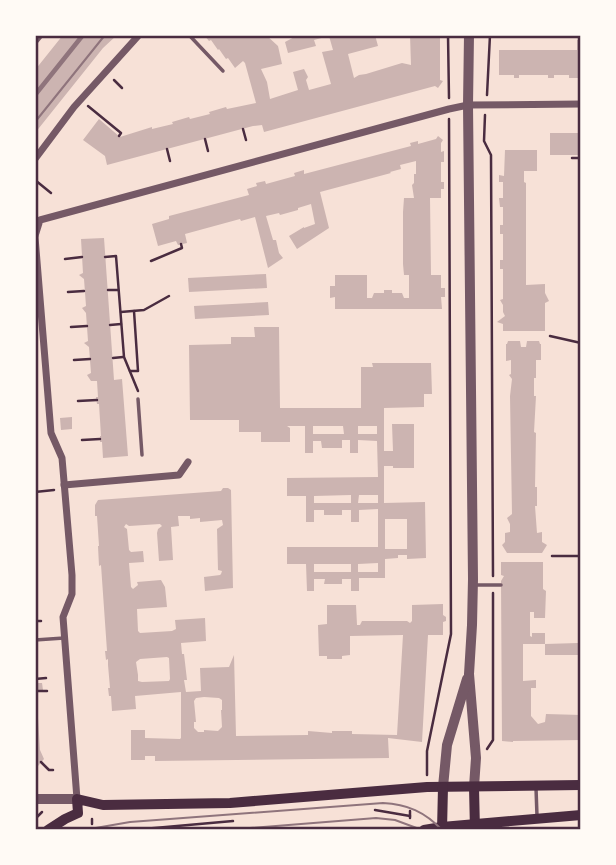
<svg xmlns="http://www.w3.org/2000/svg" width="616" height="865" viewBox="0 0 616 865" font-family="Rubik,sans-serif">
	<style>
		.building { fill: #ccb4b1; fill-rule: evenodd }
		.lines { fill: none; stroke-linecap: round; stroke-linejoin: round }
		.path { stroke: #4a2c40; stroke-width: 2.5 }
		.service { stroke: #755966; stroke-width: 3.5 }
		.minor { stroke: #755966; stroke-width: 7 }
		.tertiary { stroke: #755966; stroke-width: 10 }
		.secondary { stroke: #4a2c40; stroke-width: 10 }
		.tram { stroke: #8f747c; stroke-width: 2 }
		.rail { stroke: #8f747c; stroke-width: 4.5 }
		.neatline { fill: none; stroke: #4a2c40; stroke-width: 2.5 }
	</style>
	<rect width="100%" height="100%" fill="#f7e1d7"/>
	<g class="building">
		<path d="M63,35H117L103,48L35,133V70Z"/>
		<path d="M204,35H266L278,46L282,64L261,69L267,82L270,99L298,90L293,72L304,69L308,77L306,80L309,90L331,84L322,52L333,50L329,36L314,40L316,46L288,53L285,42L298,35H375L378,46L348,54L354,78L359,75L366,74L402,63L411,65L410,35H440V80L443,81L438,88L435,86L264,132L262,125L253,126L107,165L105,156L83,140L99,119L120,137L152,127V129L173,124L172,122L189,117L190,119L210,114L209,112L226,107L227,109L256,103L245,63L243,61L235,68L228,58L226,59L219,49L218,50L211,40L209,41Z"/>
		<path d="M577,40H581V78H569V75H554V78H548V75H519V78H514V75H499V50H577Z"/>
		<rect x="550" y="133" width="31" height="22"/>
		<path d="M438,136L443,140L441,143V152L444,151V162H441V182H444V189H441V198H430L431,275H441V288H445V297H441L442,309H335V297L330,298V286H335V275H367V298H372L374,293H384V290H392V293H402L404,298H409V275H404L403,264V212L404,198H414L412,185L414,183V174H416V161L400,165L401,169L390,172L391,173L320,192L329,228L297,249L289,236L304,227V228L315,224L311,204L298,208V210L280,215L279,213L266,216L273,240H276L279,253L283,258L268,268L255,217L241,221L240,219L185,234L187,243L178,245L176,241L158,246L152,224L169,219V216L249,195L247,189L257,186L256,183L265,181L266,184L295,176L294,173L304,170V174L411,146L410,143L418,141V144L436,139Z"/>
		<path d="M505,150H537V171H524V182L526,183V285L545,284V293L549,301L545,303V331H503V324L497,322L505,316L503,312V305L500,300L503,299V269H500V260H503V234H500V225H503V207H500L499,198H503V182H499V175L504,176Z"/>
		<path d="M104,238L114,380L122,379L128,456L103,458L102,442H100V436H101L99,404H97L96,397H98L97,381H91L87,375L91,373L89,347L84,343L88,341L86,313L82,308L86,306L84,279L79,275L83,273L81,239Z"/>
		<path d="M266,274L267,288L189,292L188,278Z"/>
		<path d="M268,302L269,315L195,319L194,306Z"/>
		<path d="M254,327H279L280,408H361V367H373L372,363H431L432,394H424V407L384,408V451H393L392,424H414V468H393V466H384V503L425,502L426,558L407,559V555H398V558L385,559V578H359V591H351V579H342V584H324L325,579H314V591H307L306,564H287V547H378V509L359,510V522H351V510H342V515H324V510H314V522H306V496H287V478L378,477L377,441L358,440V453H350V440H342V448H322L321,441H313V453H305V426H287L290,428V442H261V432H239V420H190L189,345L231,344V337H255ZM313,426H343L344,434H313ZM358,426H377V434H358ZM351,495V503H314V496ZM359,495H378V503H358ZM385,519H407V549H385ZM378,563V572H358V564ZM314,564H351V572H314Z"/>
		<path d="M508,341H520L521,347H526L527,341H539L540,344H541V360H536V378H534V396H536L534,432L536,433L535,487H537V506H535L537,533L542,532V542L547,545L542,553H507L502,545L505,542V533L510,532V524L507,518L512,514L510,396L512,379L509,375L511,374V360L506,361V344H507Z"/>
		<path d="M72,417V429L61,430L60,418Z"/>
		<path d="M223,488H228L231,490L233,588L205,591L204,577L220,575L221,574L222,571L218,570L217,529L223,525L222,520L200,522V518L190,519V516H178L179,526L171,527L173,560L159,561L157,533L158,529L162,526L160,524L129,526L126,524L124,527L127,529L129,550L131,552L143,551L144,562L129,563L131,587L133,589L138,585L137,582L161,580L165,587L167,607L137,609L138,631L140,633L172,631L176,629L175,620L205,618L206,641L181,643L182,654H184L187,680H184L186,692L201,691L200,668L229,667L234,655L236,736L308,735V731L332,733V731H352V734L397,735L403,635L350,636V655L342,656V659H327V656H319L318,625L327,624V605H356L357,625H360L362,621H407L410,623L412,621V605L443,604V615L446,617V621L443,622V635H428L422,742L388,738L389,758L155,761V756H145V760H131V730H145V738L180,739L181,738V692L135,696L136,709L112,711L111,696H109L108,688H110L108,665V659L106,660L105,651H107L101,565L99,566L98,546H99L97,516H95V505L98,500L221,491ZM167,657L169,658L170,679L169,681L142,682L138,681V675L136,662L140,659ZM204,697L219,698L222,700V710H221L222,727L218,731L204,730V732H198L194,728V722H196L194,701L196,698Z"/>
		<path d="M501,562H543V589L546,591L545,618H534V612H530V636L532,637V633H545V644H523V681L536,680V688H531V716L538,724L545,722L546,714L581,715V740L513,741V742L502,741L501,581L504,576L501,575Z"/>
		<path d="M578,643V655H545V644Z"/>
		<path d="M35,683H42L43,690H35Z"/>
		<path d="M35,702H37L40,750L44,759L38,766H35Z"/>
	</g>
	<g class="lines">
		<g class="path">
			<path d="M448,35L449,98"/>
			<path d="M114,80L122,88"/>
			<path d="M487,95L490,35"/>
			<path d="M88,106L121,133L119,136"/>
			<path d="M485,115L484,141L491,155L493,576"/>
			<path d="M243,129L246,140"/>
			<path d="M205,139L208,151"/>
			<path d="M167,149L170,161"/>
			<path d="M572,158H581"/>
			<path d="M35,180L51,193"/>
			<path d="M105,257L116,256L124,357L138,391"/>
			<path d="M65,259L82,257"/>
			<path d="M151,261L182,248L181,244"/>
			<path d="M108,290H118"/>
			<path d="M68,292L84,291"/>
			<path d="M121,312L144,310L169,296"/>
			<path d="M110,325L121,324"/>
			<path d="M71,327L87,326"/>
			<path d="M550,336L581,343"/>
			<path d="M113,358L123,357"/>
			<path d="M74,360L90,359"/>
			<path d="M130,371H138L134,311"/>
			<path d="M78,401L97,400"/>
			<path d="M82,440L100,439"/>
			<path d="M35,492L54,490"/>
			<path d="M552,556H581"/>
			<path d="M35,621H41"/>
			<path d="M35,679L46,678"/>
			<path d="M36,691H47"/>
			<path d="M487,749L493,740V593"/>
			<path d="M41,762L49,770H53"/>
			<path d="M427,775V751L451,634L449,119"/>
			<path d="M375,810L410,816"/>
			<path d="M410,818V811"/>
			<path d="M35,819L42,812"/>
			<path d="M92,819V824"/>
			<path d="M132,830L233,821"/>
		</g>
		<g class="service">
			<path d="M189,35L223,71"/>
			<path d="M138,399L142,455"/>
			<path d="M475,585H501"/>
			<path d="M35,640L64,638"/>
			<path d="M536,788L537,816"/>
		</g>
		<g class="minor">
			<path d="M35,41L40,35"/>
			<path d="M35,159L74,107L139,35"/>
			<path d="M35,236L40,220L449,109L468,105L581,104"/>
			<path d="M35,237L51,433L62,458L72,575V594L63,617L77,799"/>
			<path d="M64,485L179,475L188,462"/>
		</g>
		<g class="tertiary">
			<path d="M469,35L468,105L473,579L472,625L469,674L476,758L474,787"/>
			<path d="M443,787L447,745L467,679"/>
			<path d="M35,799H77"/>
		</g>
		<g class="secondary">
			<path d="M474,787L475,830"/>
			<path d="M48,830L65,819L78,813L77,799L103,805L230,803L427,787L581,785"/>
			<path d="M424,830L442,827L581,815"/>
			<path d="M442,830L443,787"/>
		</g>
		<g class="tram">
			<path d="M35,122L105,35"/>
			<path d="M84,830L130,822L383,803C407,804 425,812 442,830"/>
			<path d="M225,830L376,818L395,820L422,830"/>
		</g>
		<path class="rail" d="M35,95L83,35"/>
	</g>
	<rect width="616" height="865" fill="none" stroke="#fffaf5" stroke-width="74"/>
	<rect x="37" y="37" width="542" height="791" class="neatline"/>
</svg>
